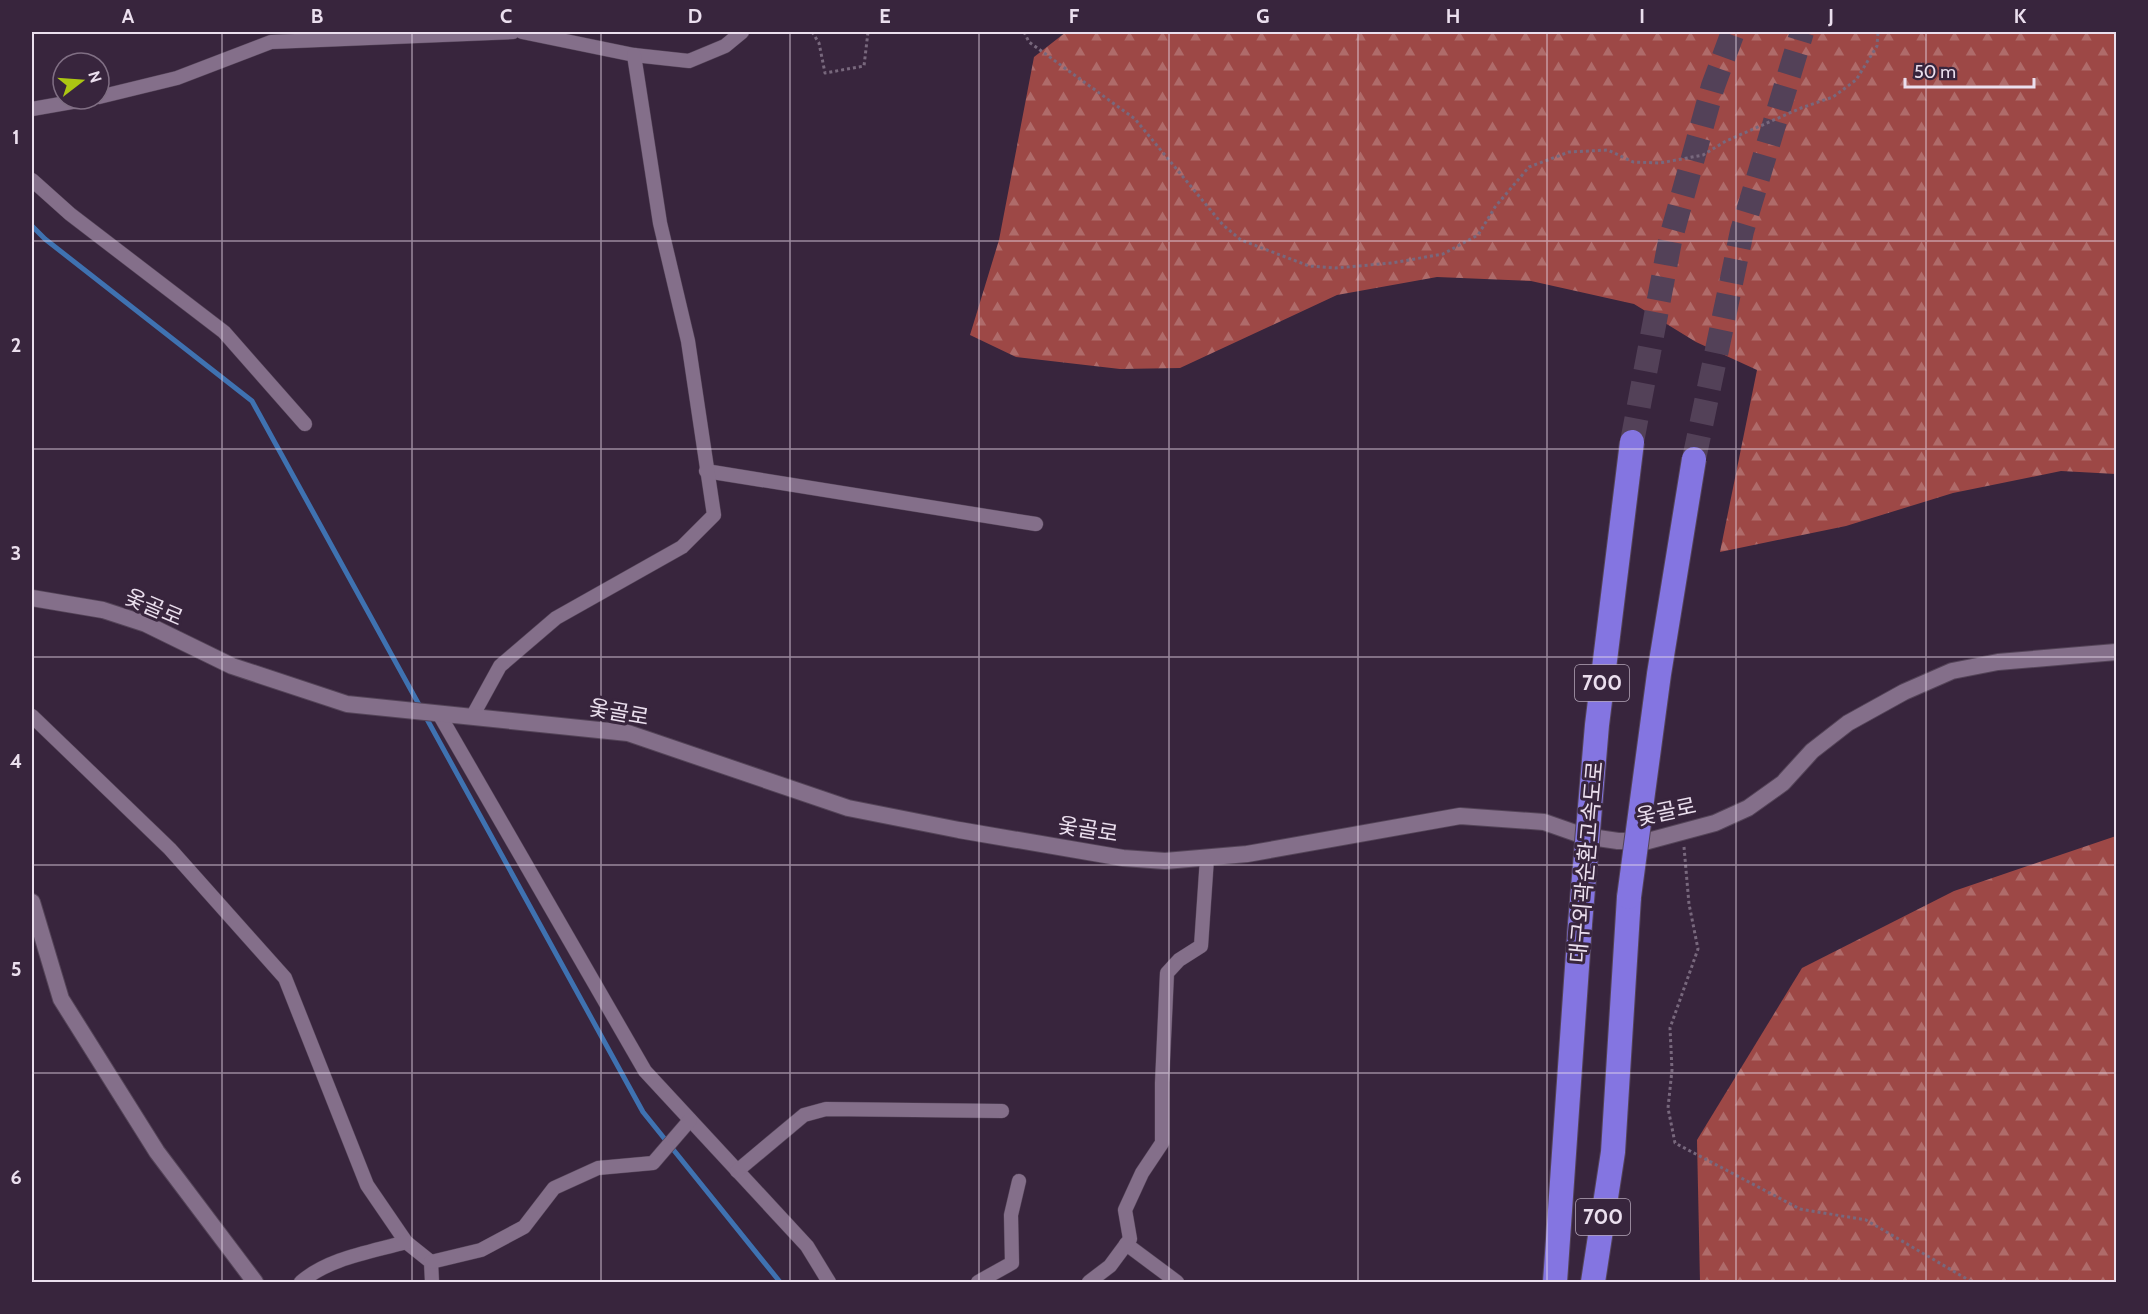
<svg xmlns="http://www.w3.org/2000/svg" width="2148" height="1314" viewBox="0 0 2148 1314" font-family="Cabin,'Noto Sans KR',sans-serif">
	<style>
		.forest { fill: url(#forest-firs) }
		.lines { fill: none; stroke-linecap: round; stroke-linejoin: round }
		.stream { stroke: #3f72b1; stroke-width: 5 }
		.motorway-tunnel { stroke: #534158; stroke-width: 24; stroke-dasharray: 24 12; stroke-linecap: butt }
		.minor-casing { stroke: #544458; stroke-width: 15 }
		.tertiary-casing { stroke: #544458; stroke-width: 18 }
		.motorway-casing { stroke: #544458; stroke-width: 26 }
		.path { stroke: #78687d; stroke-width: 3; stroke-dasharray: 3 3; stroke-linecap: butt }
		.minor { stroke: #846f8a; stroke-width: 14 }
		.tertiary { stroke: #846f8a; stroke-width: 16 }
		.motorway { stroke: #8475e1; stroke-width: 24 }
		.motorway-bridge-casing { stroke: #544458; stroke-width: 26; stroke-linecap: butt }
		.motorway-bridge { stroke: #8475e1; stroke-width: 24 }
		.grid { fill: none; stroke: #ebdfee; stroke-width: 1.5; stroke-opacity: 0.55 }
		.labels { text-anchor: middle; stroke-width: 6; stroke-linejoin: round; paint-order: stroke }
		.shield { fill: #38253d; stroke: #b5a7b9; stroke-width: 1.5 }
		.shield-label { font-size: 21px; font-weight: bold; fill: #ebdfee }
		.street-label { font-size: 22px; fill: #ebdfee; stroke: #38253d }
		.neatline { fill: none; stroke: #ebdfee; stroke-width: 2 }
		.grid-label { font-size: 20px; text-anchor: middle; font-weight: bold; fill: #ebdfee }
	</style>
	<defs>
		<pattern id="forest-firs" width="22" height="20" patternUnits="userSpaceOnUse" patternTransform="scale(1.5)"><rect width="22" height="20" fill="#9d4846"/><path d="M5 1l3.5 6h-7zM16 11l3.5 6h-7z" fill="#af6b6a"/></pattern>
	</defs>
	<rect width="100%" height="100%" fill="#38253d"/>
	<g class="forest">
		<path d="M1066,32H2116V474L2061,471L1953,493L1846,526L1720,552L1757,370L1696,342L1634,304L1531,281L1437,277L1337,295L1180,368L1120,369L1016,357L970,335L999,240L1034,57Z"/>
		<path d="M2116,836V1282H1700L1697,1140L1802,968L1954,891Z"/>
	</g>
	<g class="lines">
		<path class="stream" d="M32,226L45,239L252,401L643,1112L780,1282"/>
		<g class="motorway-tunnel">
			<path d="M1632,442L1670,241L1713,86L1733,32"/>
			<path d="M1694,459L1742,231L1802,32"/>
		</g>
		<g class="minor-casing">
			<g id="minor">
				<path d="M522,32L634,55L689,61L725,46L742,32"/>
				<path d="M99,97L177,78L271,42L513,32"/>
				<path d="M32,109L89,99"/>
				<path d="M32,180L70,214L224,332L305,424"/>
				<path d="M706,471L1036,524"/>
				<path d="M439,714L645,1071L807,1246L829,1282"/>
				<path d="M32,716L170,849L285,978L367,1185L406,1242L431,1262L432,1282"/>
				<path d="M472,717L500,666L556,618L682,547L714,515L688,341L660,223L634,55"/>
				<path d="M737,1171L804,1115L826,1109L1002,1111"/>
				<path d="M1126,1244L1177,1282"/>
				<path d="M431,1262L481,1250L524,1227L554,1188L598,1168L653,1163L690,1120"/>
				<path d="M301,1282C329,1258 371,1252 406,1242"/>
				<path d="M978,1282L1012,1263L1011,1215L1019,1181"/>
				<path d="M1089,1282L1110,1266L1130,1239L1125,1210L1142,1173L1162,1143V1083L1167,973L1179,960L1201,946L1207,858"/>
			</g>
		</g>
		<g class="tertiary-casing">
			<g id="tertiary">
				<path d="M32,598L103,610L146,624L232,666L347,704L628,733L848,808L959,830L1123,858L1165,861L1247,854L1460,816L1544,822L1584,836L1618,841H1648L1715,823L1748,808L1783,783L1812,751L1848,723L1904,692L1952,671L1998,662L2116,652"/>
				<path d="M32,902L61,999L157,1152L255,1282"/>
			</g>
		</g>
		<g class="motorway-casing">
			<g id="motorway">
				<path d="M1555,1282L1580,924"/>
				<path d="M1593,1282L1613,1152L1629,897"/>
			</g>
		</g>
		<g class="path">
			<path d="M812,32L819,43L825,73L864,66L868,32"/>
			<path d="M1024,32L1029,42L1135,119L1223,225L1241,240L1309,266L1335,268L1392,263L1443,254L1478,235L1495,207L1529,167L1569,152L1608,150L1633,162L1660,163L1703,155L1726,141L1801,108L1833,97L1856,80L1877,46L1878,32"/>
			<path d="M1684,847L1689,904L1698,949L1670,1028L1672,1070L1668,1108L1675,1143L1800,1209L1866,1220L1972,1282"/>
		</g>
		<use href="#minor" class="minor"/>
		<use href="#tertiary" class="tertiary"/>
		<use href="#motorway" class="motorway"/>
		<g class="motorway-bridge-casing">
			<g id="motorway-bridge">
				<path d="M1629,897L1659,674L1694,459"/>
				<path d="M1580,924L1597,725L1632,442"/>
			</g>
		</g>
		<use href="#motorway-bridge" class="motorway-bridge"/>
	</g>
	<path class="grid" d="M222,32V1282M412,32V1282M601,32V1282M790,32V1282M979,32V1282M1169,32V1282M1358,32V1282M1547,32V1282M1736,32V1282M1926,32V1282M32,241H2116M32,449H2116M32,657H2116M32,865H2116M32,1073H2116"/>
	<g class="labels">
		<g class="shield">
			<rect x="1575" y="665" width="54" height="36" rx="4.5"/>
			<rect x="1576" y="1199" width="54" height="36" rx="4.5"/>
		</g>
		<g class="shield-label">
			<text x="1602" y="690">700</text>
			<text x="1603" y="1224">700</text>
		</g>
		<g class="street-label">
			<text transform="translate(154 607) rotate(23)" y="8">옻골로</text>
			<text transform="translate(619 712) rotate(10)" y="8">옻골로</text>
			<text transform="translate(1666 811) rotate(-12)" y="8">옻골로</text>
			<text transform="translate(1088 829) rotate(9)" y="8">옻골로</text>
			<text transform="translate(1586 862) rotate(-85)" y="8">대구외곽순환고속도로</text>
		</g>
	</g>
	<rect width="2148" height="1314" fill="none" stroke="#38253d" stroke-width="66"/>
	<g transform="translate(81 81) rotate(73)"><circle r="28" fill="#38253d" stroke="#806f84" stroke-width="1.5"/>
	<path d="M0-4.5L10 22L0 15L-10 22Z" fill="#acc613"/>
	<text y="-9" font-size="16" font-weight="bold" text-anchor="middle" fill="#ebdfee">N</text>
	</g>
	<path d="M1905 78v9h129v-9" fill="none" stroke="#ebdfee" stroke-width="3"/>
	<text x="1914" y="78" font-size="18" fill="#ebdfee" stroke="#38253d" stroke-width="4.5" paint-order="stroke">50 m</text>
	<rect x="33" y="33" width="2082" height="1248" class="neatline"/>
	<g class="grid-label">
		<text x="128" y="23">A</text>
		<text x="317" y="23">B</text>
		<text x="506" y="23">C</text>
		<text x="695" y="23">D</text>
		<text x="885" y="23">E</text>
		<text x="1074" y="23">F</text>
		<text x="1263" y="23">G</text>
		<text x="1453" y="23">H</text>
		<text x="1642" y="23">I</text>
		<text x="1831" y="23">J</text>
		<text x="2020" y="23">K</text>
		<text x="16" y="144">1</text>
		<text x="16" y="352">2</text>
		<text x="16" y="560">3</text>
		<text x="16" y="768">4</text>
		<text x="16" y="976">5</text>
		<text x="16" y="1184">6</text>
	</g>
</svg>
